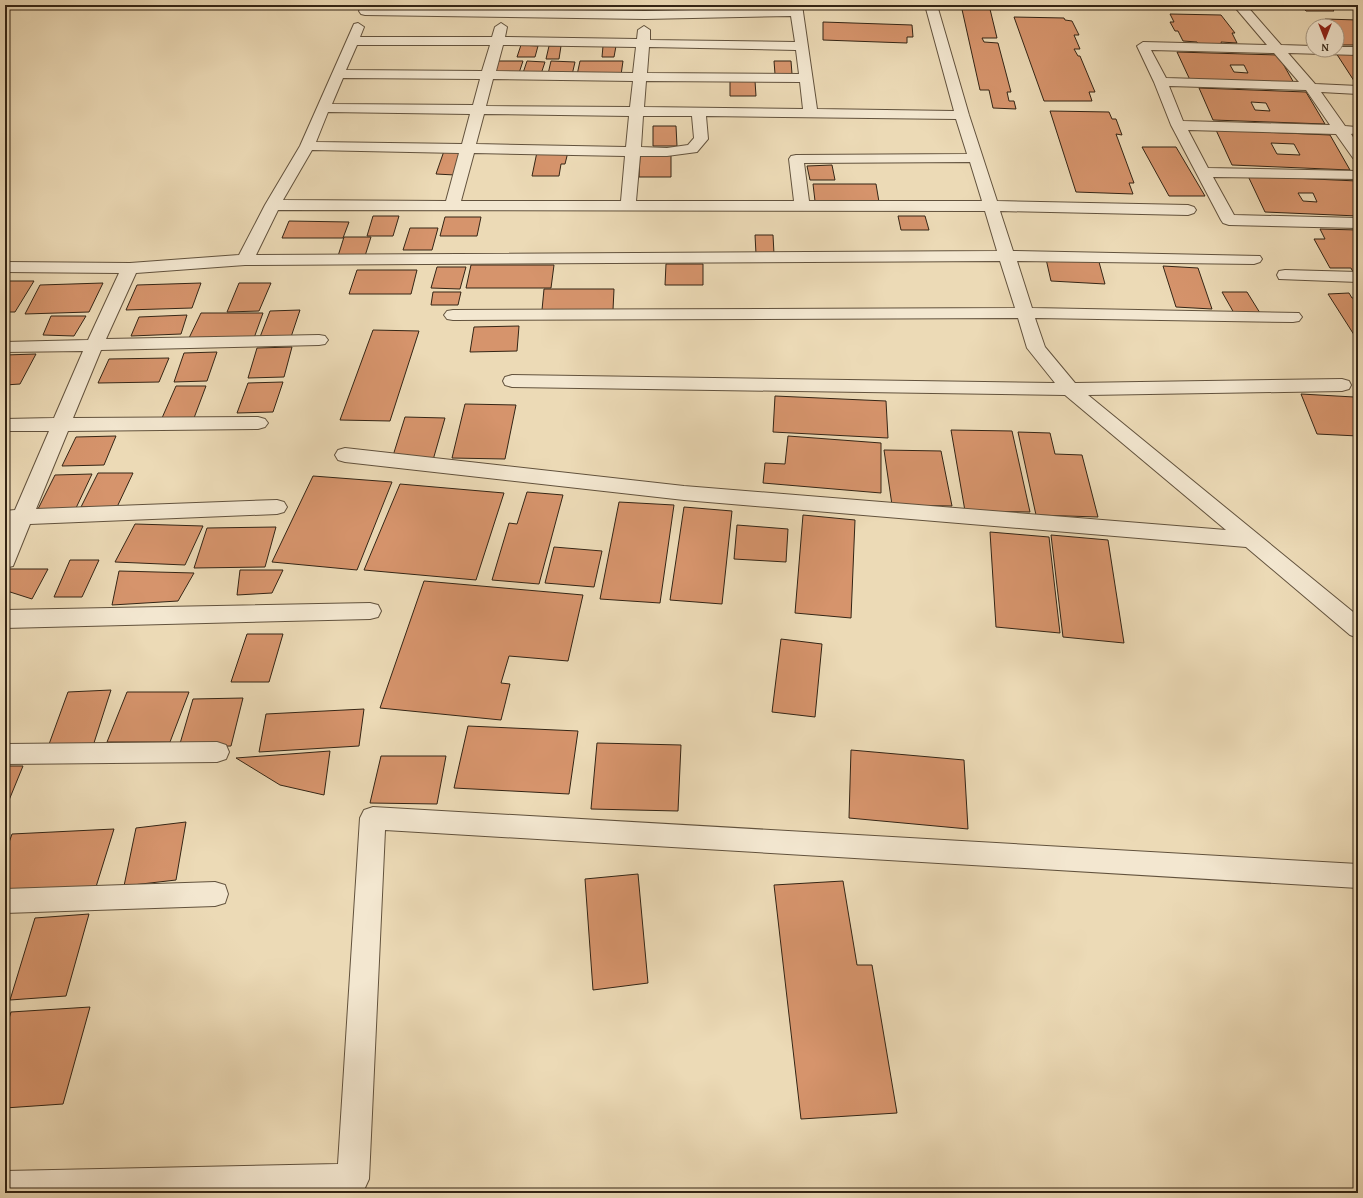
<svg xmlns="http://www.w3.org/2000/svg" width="1363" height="1198" viewBox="0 0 1363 1198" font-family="'Gentium Book Plus',serif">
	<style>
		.building { fill: #d6946c; stroke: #342515; fill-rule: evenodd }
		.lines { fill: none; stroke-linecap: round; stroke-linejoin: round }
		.minor-casing { stroke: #62523d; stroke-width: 2 }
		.minor { fill: #f3e7d0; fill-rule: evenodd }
	</style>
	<rect width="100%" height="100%" fill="#ecdab6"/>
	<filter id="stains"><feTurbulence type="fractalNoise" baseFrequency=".005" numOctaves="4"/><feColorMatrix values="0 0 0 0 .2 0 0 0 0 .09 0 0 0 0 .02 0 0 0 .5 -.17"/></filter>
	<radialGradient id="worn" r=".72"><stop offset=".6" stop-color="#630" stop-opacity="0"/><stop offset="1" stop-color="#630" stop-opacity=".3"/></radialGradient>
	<g class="building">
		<path d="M961,5H989L997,38H982L984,42L998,43L1011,92H1007L1009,101H1014L1016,109L993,108L989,90H980Z"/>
		<path d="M1301,5H1329L1334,11H1306Z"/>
		<path d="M1170,14L1221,15L1235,33H1232L1237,43L1221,42L1222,45L1198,44L1197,42L1183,41L1178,31H1175L1170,22H1174Z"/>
		<path d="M1014,17L1064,18L1065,20L1072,21L1079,35H1074L1080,49H1074L1078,56H1080L1095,92H1089L1092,101H1044Z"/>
		<path d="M1325,19L1358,20V45H1342L1337,38V26H1330Z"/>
		<path d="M823,22L912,25L913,37H907V43L823,40Z"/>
		<path d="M521,45L538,46L535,57H517Z"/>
		<path d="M549,46H561L559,59H546Z"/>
		<path d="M603,46H616L614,57H602Z"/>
		<path d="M1177,52L1278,55L1294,83L1190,80ZM1230,65H1244L1248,73L1234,72Z"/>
		<path d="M1336,53L1358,54V87Z"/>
		<path d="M496,61H523L519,73H491Z"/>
		<path d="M527,61L545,62L541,74L523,73Z"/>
		<path d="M551,61L575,62L572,75L548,74Z"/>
		<path d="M580,61H623L621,75H577Z"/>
		<path d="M774,61H791L792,74H775Z"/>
		<path d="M730,80L755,81L756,96H730Z"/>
		<path d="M1199,88L1306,92L1325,124L1213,120ZM1251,102L1266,103L1270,111L1255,110Z"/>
		<path d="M1050,111L1109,112L1112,119H1116L1122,135L1116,134L1134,183H1129L1133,194L1076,192Z"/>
		<path d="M653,126H676L677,146H653Z"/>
		<path d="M1216,130L1330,135L1350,170L1232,165ZM1271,143L1294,144L1300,155L1277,154Z"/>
		<path d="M1142,147H1176L1205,196H1169Z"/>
		<path d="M444,151L463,152L455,175L436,174Z"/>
		<path d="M537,152H568L565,164H561L559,176H532Z"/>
		<path d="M640,153H671V177H639Z"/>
		<path d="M832,165L835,180H810L807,166Z"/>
		<path d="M1248,176L1357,181L1358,216L1265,212ZM1298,193H1313L1317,202L1303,201Z"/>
		<path d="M813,184H876L879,202L815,201Z"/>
		<path d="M373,216H399L393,236H367Z"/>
		<path d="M898,216H925L929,230H901Z"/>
		<path d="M445,217H481L477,236H440Z"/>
		<path d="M289,221L349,222L343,238H282Z"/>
		<path d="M410,228H438L432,250H403Z"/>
		<path d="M1320,229L1358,230V272H1353L1351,268H1330L1314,239H1325Z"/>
		<path d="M755,235H773L774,254H756Z"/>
		<path d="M344,237H371L365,256H338Z"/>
		<path d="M1046,259L1099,262L1105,284L1051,281Z"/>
		<path d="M666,264H703V285H665Z"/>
		<path d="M471,265H554L551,288H466Z"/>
		<path d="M1163,266L1198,268L1212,309L1176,307Z"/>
		<path d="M437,267H466L460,289L431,288Z"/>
		<path d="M357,270H417L411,294H349Z"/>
		<path d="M5,281H34L15,312H5Z"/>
		<path d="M103,283L89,312L25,314L40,285Z"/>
		<path d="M201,283L192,308L126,310L137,285Z"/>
		<path d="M239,283H271L259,311L227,312Z"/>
		<path d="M544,289H614L613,310H542Z"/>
		<path d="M433,292H461L458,305H431Z"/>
		<path d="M1222,292H1247L1260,313H1234Z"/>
		<path d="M1349,293L1352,298H1358V341L1328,294Z"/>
		<path d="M300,310L291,337H260L270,311Z"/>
		<path d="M201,313H263L254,338H189Z"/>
		<path d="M187,315L181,334L131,336L139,317Z"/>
		<path d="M51,316H86L74,336L43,335Z"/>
		<path d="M519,326L517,351L470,352L474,327Z"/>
		<path d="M373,330L419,331L390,421L340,420Z"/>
		<path d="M292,347L284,377L248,378L257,348Z"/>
		<path d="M217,352L207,381L174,382L184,353Z"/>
		<path d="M36,354L20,384L5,385V355Z"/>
		<path d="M169,358L159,382L98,383L109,359Z"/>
		<path d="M283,382L273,412L237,413L248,383Z"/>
		<path d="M176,386H206L194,418H162Z"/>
		<path d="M1301,394L1354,397L1358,406V436L1317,434Z"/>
		<path d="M775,396L886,401L888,438L773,432Z"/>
		<path d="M465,404L516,405L505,459L452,458Z"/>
		<path d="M405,417L445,418L433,460L392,459Z"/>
		<path d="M951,430L1012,431L1030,512L965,511Z"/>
		<path d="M1018,432L1050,433L1055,454L1082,455L1098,517L1036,515Z"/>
		<path d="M116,436L104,465L62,466L76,437Z"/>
		<path d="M788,436L881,443V493L763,483L765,463L785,464Z"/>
		<path d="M884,450L941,451L952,506L892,505Z"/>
		<path d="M98,473H133L117,507H81Z"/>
		<path d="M92,474L76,508L38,509L55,475Z"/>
		<path d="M313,476L392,482L357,570L272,562Z"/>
		<path d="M400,484L504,493L476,580L364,570Z"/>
		<path d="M527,492L563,495L539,584L492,580L509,523L517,524Z"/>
		<path d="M619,502L674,505L660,603L600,599Z"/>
		<path d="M684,507L732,511L722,604L670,600Z"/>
		<path d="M803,515L855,520L851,618L795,613Z"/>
		<path d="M135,524L203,526L185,565L115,562Z"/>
		<path d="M737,525L788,529L786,562L734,559Z"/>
		<path d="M276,527L265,567L194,568L207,528Z"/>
		<path d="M990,532L1049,537L1060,633L996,627Z"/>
		<path d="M1051,535L1108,540L1124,643L1063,637Z"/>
		<path d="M554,547L602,551L594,587L545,583Z"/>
		<path d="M70,560H99L82,597H54Z"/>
		<path d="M8,569H48L32,599L7,591Z"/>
		<path d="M240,570H283L272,593L237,595Z"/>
		<path d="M119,571L194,573L178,601L112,605Z"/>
		<path d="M424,581L583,595L568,661L509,656L501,683L510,684L501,720L380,708Z"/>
		<path d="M247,634H283L269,682H231Z"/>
		<path d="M781,639L822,644L815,717L772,712Z"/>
		<path d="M111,690L93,746L48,747L68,692Z"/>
		<path d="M127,692H189L170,742H107Z"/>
		<path d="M243,698L231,746L179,747L193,699Z"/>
		<path d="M364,709L359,746L259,752L266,714Z"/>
		<path d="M468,726L578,731L569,794L454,788Z"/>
		<path d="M597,743L681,745L678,811L591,809Z"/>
		<path d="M851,750L964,760L968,829L849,818Z"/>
		<path d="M330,751L324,795L280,785L236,758Z"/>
		<path d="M381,756H446L437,804L370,803Z"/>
		<path d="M5,766H23L5,810Z"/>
		<path d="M186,822L176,880L124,886L136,828Z"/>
		<path d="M114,829L95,890L5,894V854L12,834Z"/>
		<path d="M638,874L648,983L593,990L585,879Z"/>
		<path d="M843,881L857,965H872L897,1113L801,1119L774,885Z"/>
		<path d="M89,914L66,996L10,1000L35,918Z"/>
		<path d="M90,1007L63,1104L5,1108V1032L11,1012Z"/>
	</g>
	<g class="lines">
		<g class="minor-casing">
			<g id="minor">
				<path d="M790,5H802L817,109L954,111L925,5H937L969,115L997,201L1188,205L1194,207L1196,210L1194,213L1188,215L1000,211L1013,251L1260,256L1262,259L1260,262L1254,264L1017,261L1032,308L1299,313L1302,317L1299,321L1293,322L1035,318L1045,347L1075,383L1342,379L1349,381L1351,385L1349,389L1342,391L1088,395L1358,616V638L1350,635L1246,547L684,500L345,462L338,460L335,455L338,450L345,448L684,486L1226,530L1065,395L512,387L505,385L503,381L505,377L512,375L1055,383L1027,348L1018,318L453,320L447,319L444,315L447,311L453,310L1015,308L1000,261L245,265L136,273L106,339L319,335L325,336L328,340L325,344L319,345L101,350L73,418L258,417L265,419L268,423L265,427L258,429L68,431L36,509L277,500L284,502L287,507L284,512L277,514L30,524L13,566L5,568V535L9,525H5V511L15,510L49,431H5V419L54,418L83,351L5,352V342L88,340L119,273L5,272V262L130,263L239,255L265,205L300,146L354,24L358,23L364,27L360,37H492L495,27L501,23L507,27L505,37L637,39L638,30L644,26L650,30V40L795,42L791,16L645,19L365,15L361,14L359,11L361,8L645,11L790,8ZM357,45H490L482,71L346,70ZM503,45L636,47L633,73L496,71ZM649,47L796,50L799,74L647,73ZM343,78L480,79L473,105L332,104ZM493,79L633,81L630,107L486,106ZM646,81L800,82L803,109L644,107ZM328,112L470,114L462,144L316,142ZM484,114L629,116L626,147L476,144ZM643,116H692L694,138L688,145L667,148L641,147ZM706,116L956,119L967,154L796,155L791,156L789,159L794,201H636L640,156H667L697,152L708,139ZM312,150L459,153L446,201L283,200ZM474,153L625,156L621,201H461ZM970,162L982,201H809L804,163ZM278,210L985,211L997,251L256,255Z"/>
				<path d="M1233,5H1246L1281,45L1313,46V50H1337V47H1358V55L1288,53L1315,84L1358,86V94L1321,92L1345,126L1356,127L1358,130L1356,133L1351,134L1358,145V159L1353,158L1336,134L1188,130L1208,168L1358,171V179L1213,177L1234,215L1358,218V228L1229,225L1223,223L1221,220L1171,125L1154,82L1137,46L1143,42L1267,45ZM1151,50L1274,53L1299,82L1166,78ZM1169,86L1306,90L1330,125L1183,121Z"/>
				<path d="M1285,270L1358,272V282L1279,279L1277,275L1279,271Z"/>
				<path d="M370,603L378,605L381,611L378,617L370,619L5,628V610Z"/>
				<path d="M217,742L226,745L229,752L226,759L217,762L5,764V744Z"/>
				<path d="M373,807L1358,864V888L385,830L369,1179L364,1190L357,1193H5V1171L338,1164L360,818L364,810Z"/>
				<path d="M215,882L225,885L228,894L225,903L215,906L5,913V889Z"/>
			</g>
		</g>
		<use href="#minor" class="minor"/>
	</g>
	<rect width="1363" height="1198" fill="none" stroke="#ecdab6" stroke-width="20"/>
	<rect x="6" y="6" width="1351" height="1186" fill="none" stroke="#342515" stroke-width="2"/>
	<rect x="10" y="10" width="1343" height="1178" fill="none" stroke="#342515"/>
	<g transform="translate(1325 38) rotate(180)"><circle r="19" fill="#f3e7d0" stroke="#a79985"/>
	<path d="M0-3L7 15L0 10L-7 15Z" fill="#8f2418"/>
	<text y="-6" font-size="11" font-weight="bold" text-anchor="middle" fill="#342515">N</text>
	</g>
	<rect width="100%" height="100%" filter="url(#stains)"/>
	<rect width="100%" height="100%" fill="url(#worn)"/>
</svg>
